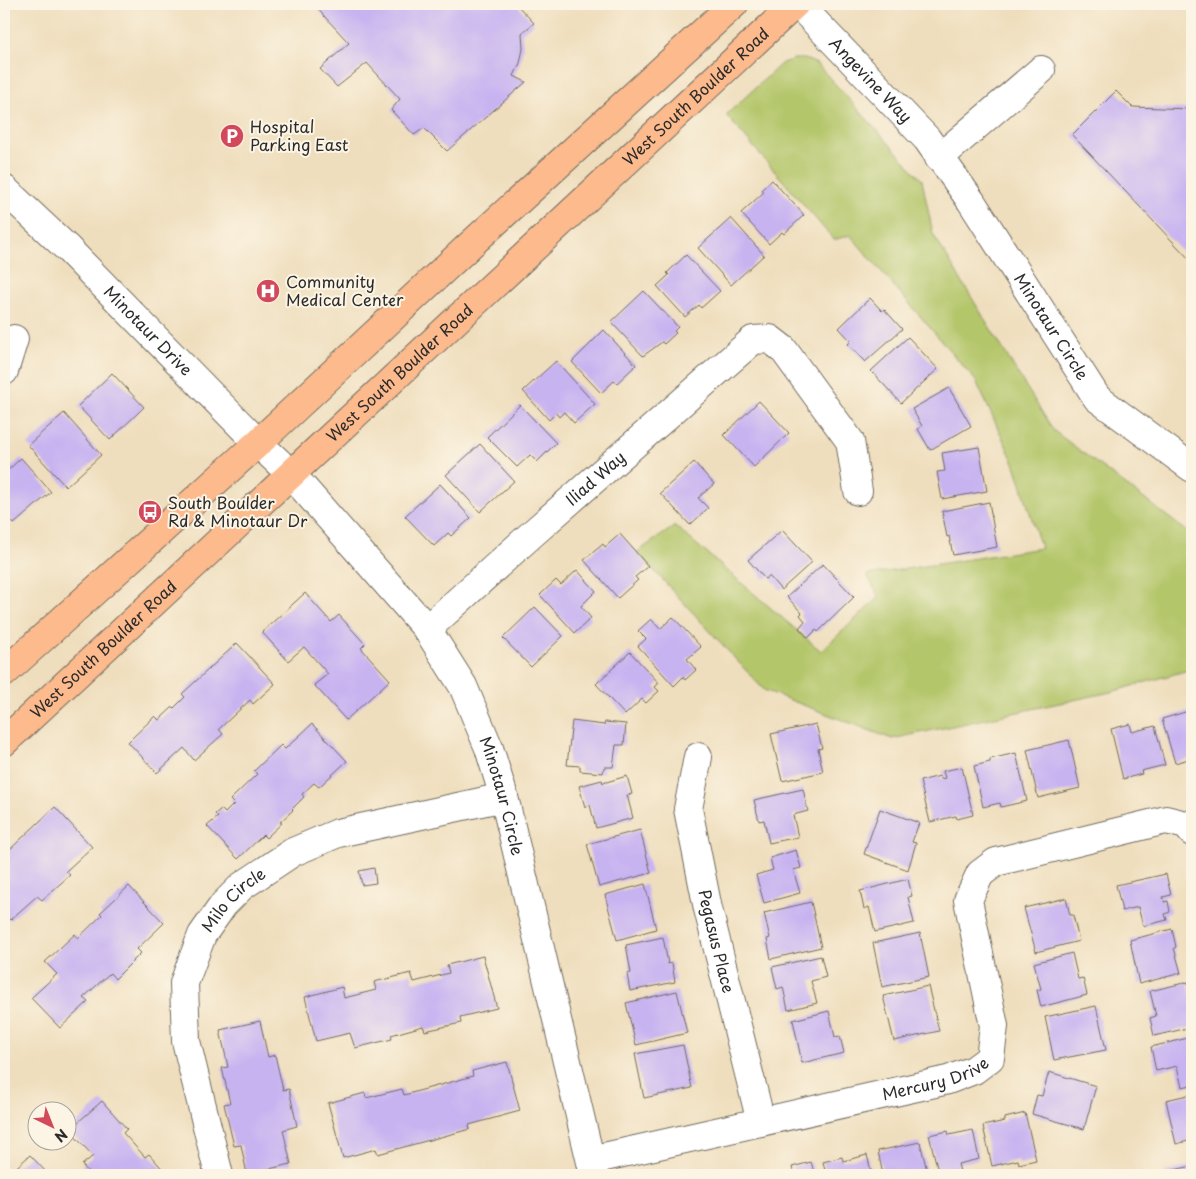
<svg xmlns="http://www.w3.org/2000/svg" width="1196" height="1179" viewBox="0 0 1196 1179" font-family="'Playpen Sans',sans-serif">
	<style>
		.green { fill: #b4c66a; stroke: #70784a }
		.building { fill: #c8b3f1 }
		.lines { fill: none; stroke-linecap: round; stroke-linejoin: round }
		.minor-casing { stroke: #706a5e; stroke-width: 30 }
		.primary-casing { stroke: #706a5e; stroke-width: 30 }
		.minor { stroke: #fff; stroke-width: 28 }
		.primary { stroke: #fcba8d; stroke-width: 28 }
		.labels { text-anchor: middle; stroke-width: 4; stroke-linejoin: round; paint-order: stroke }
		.street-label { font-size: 16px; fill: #2b2b2b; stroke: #fcf5e5 }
		.poi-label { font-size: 16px; fill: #2b2b2b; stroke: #fcf5e5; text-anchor: start }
	</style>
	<rect width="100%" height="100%" fill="#fcf5e5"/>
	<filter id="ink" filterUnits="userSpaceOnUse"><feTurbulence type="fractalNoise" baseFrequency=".02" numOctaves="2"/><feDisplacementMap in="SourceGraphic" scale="10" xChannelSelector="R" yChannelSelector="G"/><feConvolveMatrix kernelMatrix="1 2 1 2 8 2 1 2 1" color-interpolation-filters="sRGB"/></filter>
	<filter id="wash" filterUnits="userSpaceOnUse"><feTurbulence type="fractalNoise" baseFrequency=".0096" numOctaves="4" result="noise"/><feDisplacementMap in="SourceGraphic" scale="20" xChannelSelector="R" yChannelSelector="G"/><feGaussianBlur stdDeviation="1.12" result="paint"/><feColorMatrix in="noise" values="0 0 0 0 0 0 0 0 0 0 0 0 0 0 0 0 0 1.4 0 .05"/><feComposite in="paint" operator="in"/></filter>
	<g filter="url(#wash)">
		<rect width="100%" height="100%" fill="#efdebd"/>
		<path class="green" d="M794,59H805L817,64L922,180L933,234L1023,382L1054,431L1192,535V669L1111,692L892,739L764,690L637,552L675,526L821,651L879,597L867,575L1041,548L1015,465L976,381L850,235L834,240L726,115L782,63Z"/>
		<g id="blocks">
			<g class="building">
				<path d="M313,4H516L534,23L522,33L523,49L520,63L514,76L526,82L447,151L424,128L414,135L391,110L400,99L367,63L337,87L320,69L349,43Z"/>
				<path d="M1116,91L1132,107L1192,109V262L1072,135Z"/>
				<path d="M772,180L804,215L784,234L782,232L769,244L741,213L764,192L762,189Z"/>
				<path d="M731,218L764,255L731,285L698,248Z"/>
				<path d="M686,255L720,291L701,308L699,305L685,317L657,286L669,275L667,273Z"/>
				<path d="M644,291L678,327L674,331L676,333L664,344L662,342L643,356L611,322Z"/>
				<path d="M870,298L882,311L884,309L902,329L865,362L848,344L851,341L839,328Z"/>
				<path d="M604,330L636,365L617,383L614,381L601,393L572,362Z"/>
				<path d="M908,337L938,369L901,403L871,371Z"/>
				<path d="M556,361L595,404L574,423L564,412L559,417L556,413L549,420L523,391Z"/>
				<path d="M112,373L144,407L110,440L78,406Z"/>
				<path d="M949,388L971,426L930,450L918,429L922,426L912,409Z"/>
				<path d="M759,401L789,433L754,467L724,435Z"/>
				<path d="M520,405L556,443L537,462L530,455L517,467L487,437Z"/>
				<path d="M64,413L101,455L66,487L28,445Z"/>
				<path d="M480,444L514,481L480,512L446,475Z"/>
				<path d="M979,447L987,491L942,499L937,472L945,471L942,453Z"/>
				<path d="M21,458L51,492L14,524L4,512V474Z"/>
				<path d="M694,462L714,484L698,498L708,508L690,525L660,493Z"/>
				<path d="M440,484L471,518L451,536L448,533L434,546L405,516Z"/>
				<path d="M989,502L997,547L953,555L949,536L947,537L942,511Z"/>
				<path d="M782,530L812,562L781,590L769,576L765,579L748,560Z"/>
				<path d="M620,534L648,566L635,577L638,580L618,598L584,560L603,544L605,547Z"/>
				<path d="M823,564L854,597L818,632L816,630L808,638L799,628L805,621L800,615L802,613L787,597Z"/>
				<path d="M577,570L596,591L581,606L591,618L575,633L540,595L556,580L561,585Z"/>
				<path d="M305,593L331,622L339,615L365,644L361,648L390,680L346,720L314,685L328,674L304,647L288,661L262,632Z"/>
				<path d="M535,607L563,636L531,667L503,638Z"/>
				<path d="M673,617L701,647L687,659L696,670L685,680L683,677L674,686L638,646L646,639L638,631L651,619L660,629Z"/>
				<path d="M237,643L275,684L253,704L250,700L219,729L223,734L194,760L184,748L157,773L128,742L155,716L159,720L173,707L174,708L185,697L182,694Z"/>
				<path d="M630,652L659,683L655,687L659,691L646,703L642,699L625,715L596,684Z"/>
				<path d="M1192,710V758L1175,763L1162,719Z"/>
				<path d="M572,721L604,725L605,722L626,724L624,745H616L613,767H604L603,773L580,771V766L567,765Z"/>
				<path d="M312,724L347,761L319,787L314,783L302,794L304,797L292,809L293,810L280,822L282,823L266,838L263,835L238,859L207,826L218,817L215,814L221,809L225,813L234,804L230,800L257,774L254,771L281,745L285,749Z"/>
				<path d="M816,724L822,748L818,749L823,772L782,781L771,734Z"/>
				<path d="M1130,724L1132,732L1155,726L1165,765L1141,771L1142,774L1123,779L1111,729Z"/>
				<path d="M1069,740L1080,788L1038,798L1027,750Z"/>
				<path d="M1016,753L1027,801L1001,807L1000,803L983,807L974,766L990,762V759Z"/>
				<path d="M962,767L973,815L957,819L956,816L930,822L920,781L940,776L941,779L945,778L943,771Z"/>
				<path d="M627,776L632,794L627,795L633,818L596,828L590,805L585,807L579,786L602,780L603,783Z"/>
				<path d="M803,789L808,811L793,815L798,837L769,843L764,820L759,821L754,800Z"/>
				<path d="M55,807L92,847L66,871L70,875L42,900L37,896L10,920L7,917L4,921V855Z"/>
				<path d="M880,809L919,823L912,842L916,843L908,870L864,854Z"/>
				<path d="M640,830L651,873L599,887L587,844Z"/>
				<path d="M796,850L801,868L793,870L800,893L764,903L756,875L773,870L770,858Z"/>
				<path d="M374,868L376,883L362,885L359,871Z"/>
				<path d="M1166,874L1171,895L1163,897L1164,902L1168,901L1170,912L1165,914L1167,920L1143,926L1138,907L1122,911L1116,885Z"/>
				<path d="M908,879L912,896L908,897L914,923L875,932L869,907L864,909L860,891Z"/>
				<path d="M645,884L656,929L617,940L605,895Z"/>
				<path d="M129,886L164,923L137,949L141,953L115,979L110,973L83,998L88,1002L60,1028L31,998L57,974L45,962L75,934L78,938L102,915L100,913Z"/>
				<path d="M1066,898L1070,915H1073L1079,941L1036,952L1024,908Z"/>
				<path d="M811,902L821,947L771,959L767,939L770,938L764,913Z"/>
				<path d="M1172,929L1176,947L1174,948L1181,973L1139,984L1130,940Z"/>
				<path d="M920,933L929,977L882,987L873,943Z"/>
				<path d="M663,937L668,964L672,963L675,982L630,991L627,974L631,973L626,945Z"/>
				<path d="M1072,953L1078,979L1083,978L1087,995L1041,1007L1037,990L1041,989L1034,963Z"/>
				<path d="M483,956L497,1008L460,1017L461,1023L425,1031L423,1026L391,1035L392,1039L355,1048L350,1033L316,1041L305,997L342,987L344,998L376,990L374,982L411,973L414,982L449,973L447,965Z"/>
				<path d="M821,956L826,977L811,981L817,1003L788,1010L783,987L777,989L772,967Z"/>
				<path d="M1188,982L1192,999V1027L1154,1036L1150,1018L1156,1016L1150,991Z"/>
				<path d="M928,986L939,1031L894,1041L883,996Z"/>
				<path d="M677,991L687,1033L636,1045L626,1003Z"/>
				<path d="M1096,1006L1106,1050L1054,1060L1045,1017Z"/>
				<path d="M829,1011L835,1037L840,1036L844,1053L802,1063L793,1020Z"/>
				<path d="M260,1021L268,1057L275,1055L283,1090L289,1089L297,1126L283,1130L291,1164L247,1174L241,1145L234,1146L224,1104L230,1103L222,1068L228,1067L220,1030Z"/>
				<path d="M1192,1037V1085L1182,1087L1177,1066L1156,1071L1151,1047Z"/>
				<path d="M683,1045L692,1088L644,1098L635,1054Z"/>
				<path d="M507,1062L520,1111L469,1125L470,1129L378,1154L376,1149L343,1158L328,1103L365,1093L366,1098L402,1089L404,1095L473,1076L472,1071Z"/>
				<path d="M1049,1072L1096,1086L1084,1129L1032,1114L1037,1095L1042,1096Z"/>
				<path d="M1192,1094V1140L1176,1144L1166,1100Z"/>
				<path d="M102,1101L127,1129L123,1133L145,1157L149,1154L168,1175H91L82,1165L93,1156L69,1130Z"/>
				<path d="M1025,1113L1036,1160L1019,1164L1018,1160L992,1166L983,1126L1005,1121V1118Z"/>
				<path d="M973,1130L979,1159L958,1164L961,1175H939L929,1135L948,1131L949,1135Z"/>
				<path d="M920,1142L928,1175H883L878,1151Z"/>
				<path d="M30,1155L49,1175H8Z"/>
				<path d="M867,1155L872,1175H826L823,1162L842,1157L843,1161Z"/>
				<path d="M811,1162L815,1175H794L792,1167Z"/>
				<path d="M1192,1166V1175H1166L1165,1172Z"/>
			</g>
		</g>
	</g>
	<g filter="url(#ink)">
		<use href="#blocks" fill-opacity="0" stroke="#706a5e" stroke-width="1"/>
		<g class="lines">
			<g class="minor-casing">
				<g id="minor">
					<path id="s1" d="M798,4L927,139L971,201L1097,398L1192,468"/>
					<path d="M939,158L1041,70"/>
					<path id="s2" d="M4,189L68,249L258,443L291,474L427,629L463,686L489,748L504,797L594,1175"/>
					<path d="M4,371L14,339"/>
					<path id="s3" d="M427,629L532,534L753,340L770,339L783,349L850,441L858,491"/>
					<path id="s4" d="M698,757L688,809L708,909L761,1122"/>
					<path id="s5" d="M591,1160L948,1080L974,1070L990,1058L994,1026L968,900L980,874L996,862L1166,820L1186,825L1192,832"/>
					<path id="s6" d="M219,1175L186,1041L184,983L202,935L224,904L242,886L293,852L338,833L504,797"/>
				</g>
			</g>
			<g class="primary-casing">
				<g id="primary">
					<path d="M4,673L258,443L469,246L734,4"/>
					<path id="s7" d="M4,742L795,4"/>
				</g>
			</g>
			<use href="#minor" class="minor"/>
			<use href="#primary" class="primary"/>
		</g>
	</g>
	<defs>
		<g id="parking-disc" transform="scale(1.25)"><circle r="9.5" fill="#d1495b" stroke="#fcf5e5"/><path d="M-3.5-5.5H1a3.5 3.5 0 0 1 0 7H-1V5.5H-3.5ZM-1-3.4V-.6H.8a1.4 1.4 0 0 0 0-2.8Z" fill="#fff"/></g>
		<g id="hospital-disc" transform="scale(1.25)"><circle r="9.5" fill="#d1495b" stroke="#fcf5e5"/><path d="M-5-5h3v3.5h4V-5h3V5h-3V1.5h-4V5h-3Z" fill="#fff"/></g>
		<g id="bus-disc" transform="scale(1.25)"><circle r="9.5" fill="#d1495b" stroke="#fcf5e5"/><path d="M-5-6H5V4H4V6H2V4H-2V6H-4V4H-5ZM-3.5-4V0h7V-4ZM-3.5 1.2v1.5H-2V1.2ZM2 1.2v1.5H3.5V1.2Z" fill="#fff"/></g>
	</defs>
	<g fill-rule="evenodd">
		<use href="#parking-disc" x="232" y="136"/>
		<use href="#hospital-disc" x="268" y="291"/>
		<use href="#bus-disc" x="150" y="512"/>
	</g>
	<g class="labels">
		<g class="street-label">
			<text dy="6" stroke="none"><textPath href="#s1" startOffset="105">Angevine Way</textPath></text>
			<text dy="6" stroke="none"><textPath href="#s7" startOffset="946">West South Boulder Road</textPath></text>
			<text dy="6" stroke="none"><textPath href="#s1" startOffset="412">Minotaur Circle</textPath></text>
			<text dy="6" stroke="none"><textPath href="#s2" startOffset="202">Minotaur Drive</textPath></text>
			<text dy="6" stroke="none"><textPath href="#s7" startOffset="541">West South Boulder Road</textPath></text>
			<text dy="6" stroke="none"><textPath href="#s3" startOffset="226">Iliad Way</textPath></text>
			<text dy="6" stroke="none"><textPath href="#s7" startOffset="136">West South Boulder Road</textPath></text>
			<text dy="6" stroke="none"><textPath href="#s2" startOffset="795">Minotaur Circle</textPath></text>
			<text dy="6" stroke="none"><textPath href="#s6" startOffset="295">Milo Circle</textPath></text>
			<text dy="6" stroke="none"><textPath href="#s4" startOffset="188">Pegasus Place</textPath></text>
			<text dy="6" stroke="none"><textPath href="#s5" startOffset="354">Mercury Drive</textPath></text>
		</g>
		<g class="poi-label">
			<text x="250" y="133">Hospital<tspan x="250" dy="18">Parking East</tspan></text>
			<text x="286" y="288">Community<tspan x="286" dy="18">Medical Center</tspan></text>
			<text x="168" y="509">South Boulder<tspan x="168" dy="18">Rd &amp; Minotaur Dr</tspan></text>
		</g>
	</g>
	<rect width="1196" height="1179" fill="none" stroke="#fcf5e5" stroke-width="20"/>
	<g transform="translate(52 1126) rotate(137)"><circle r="24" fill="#fcf5e5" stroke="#a8a49b"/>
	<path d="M0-4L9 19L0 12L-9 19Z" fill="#d1495b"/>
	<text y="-8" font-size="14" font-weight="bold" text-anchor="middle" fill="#2b2b2b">N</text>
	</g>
</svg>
